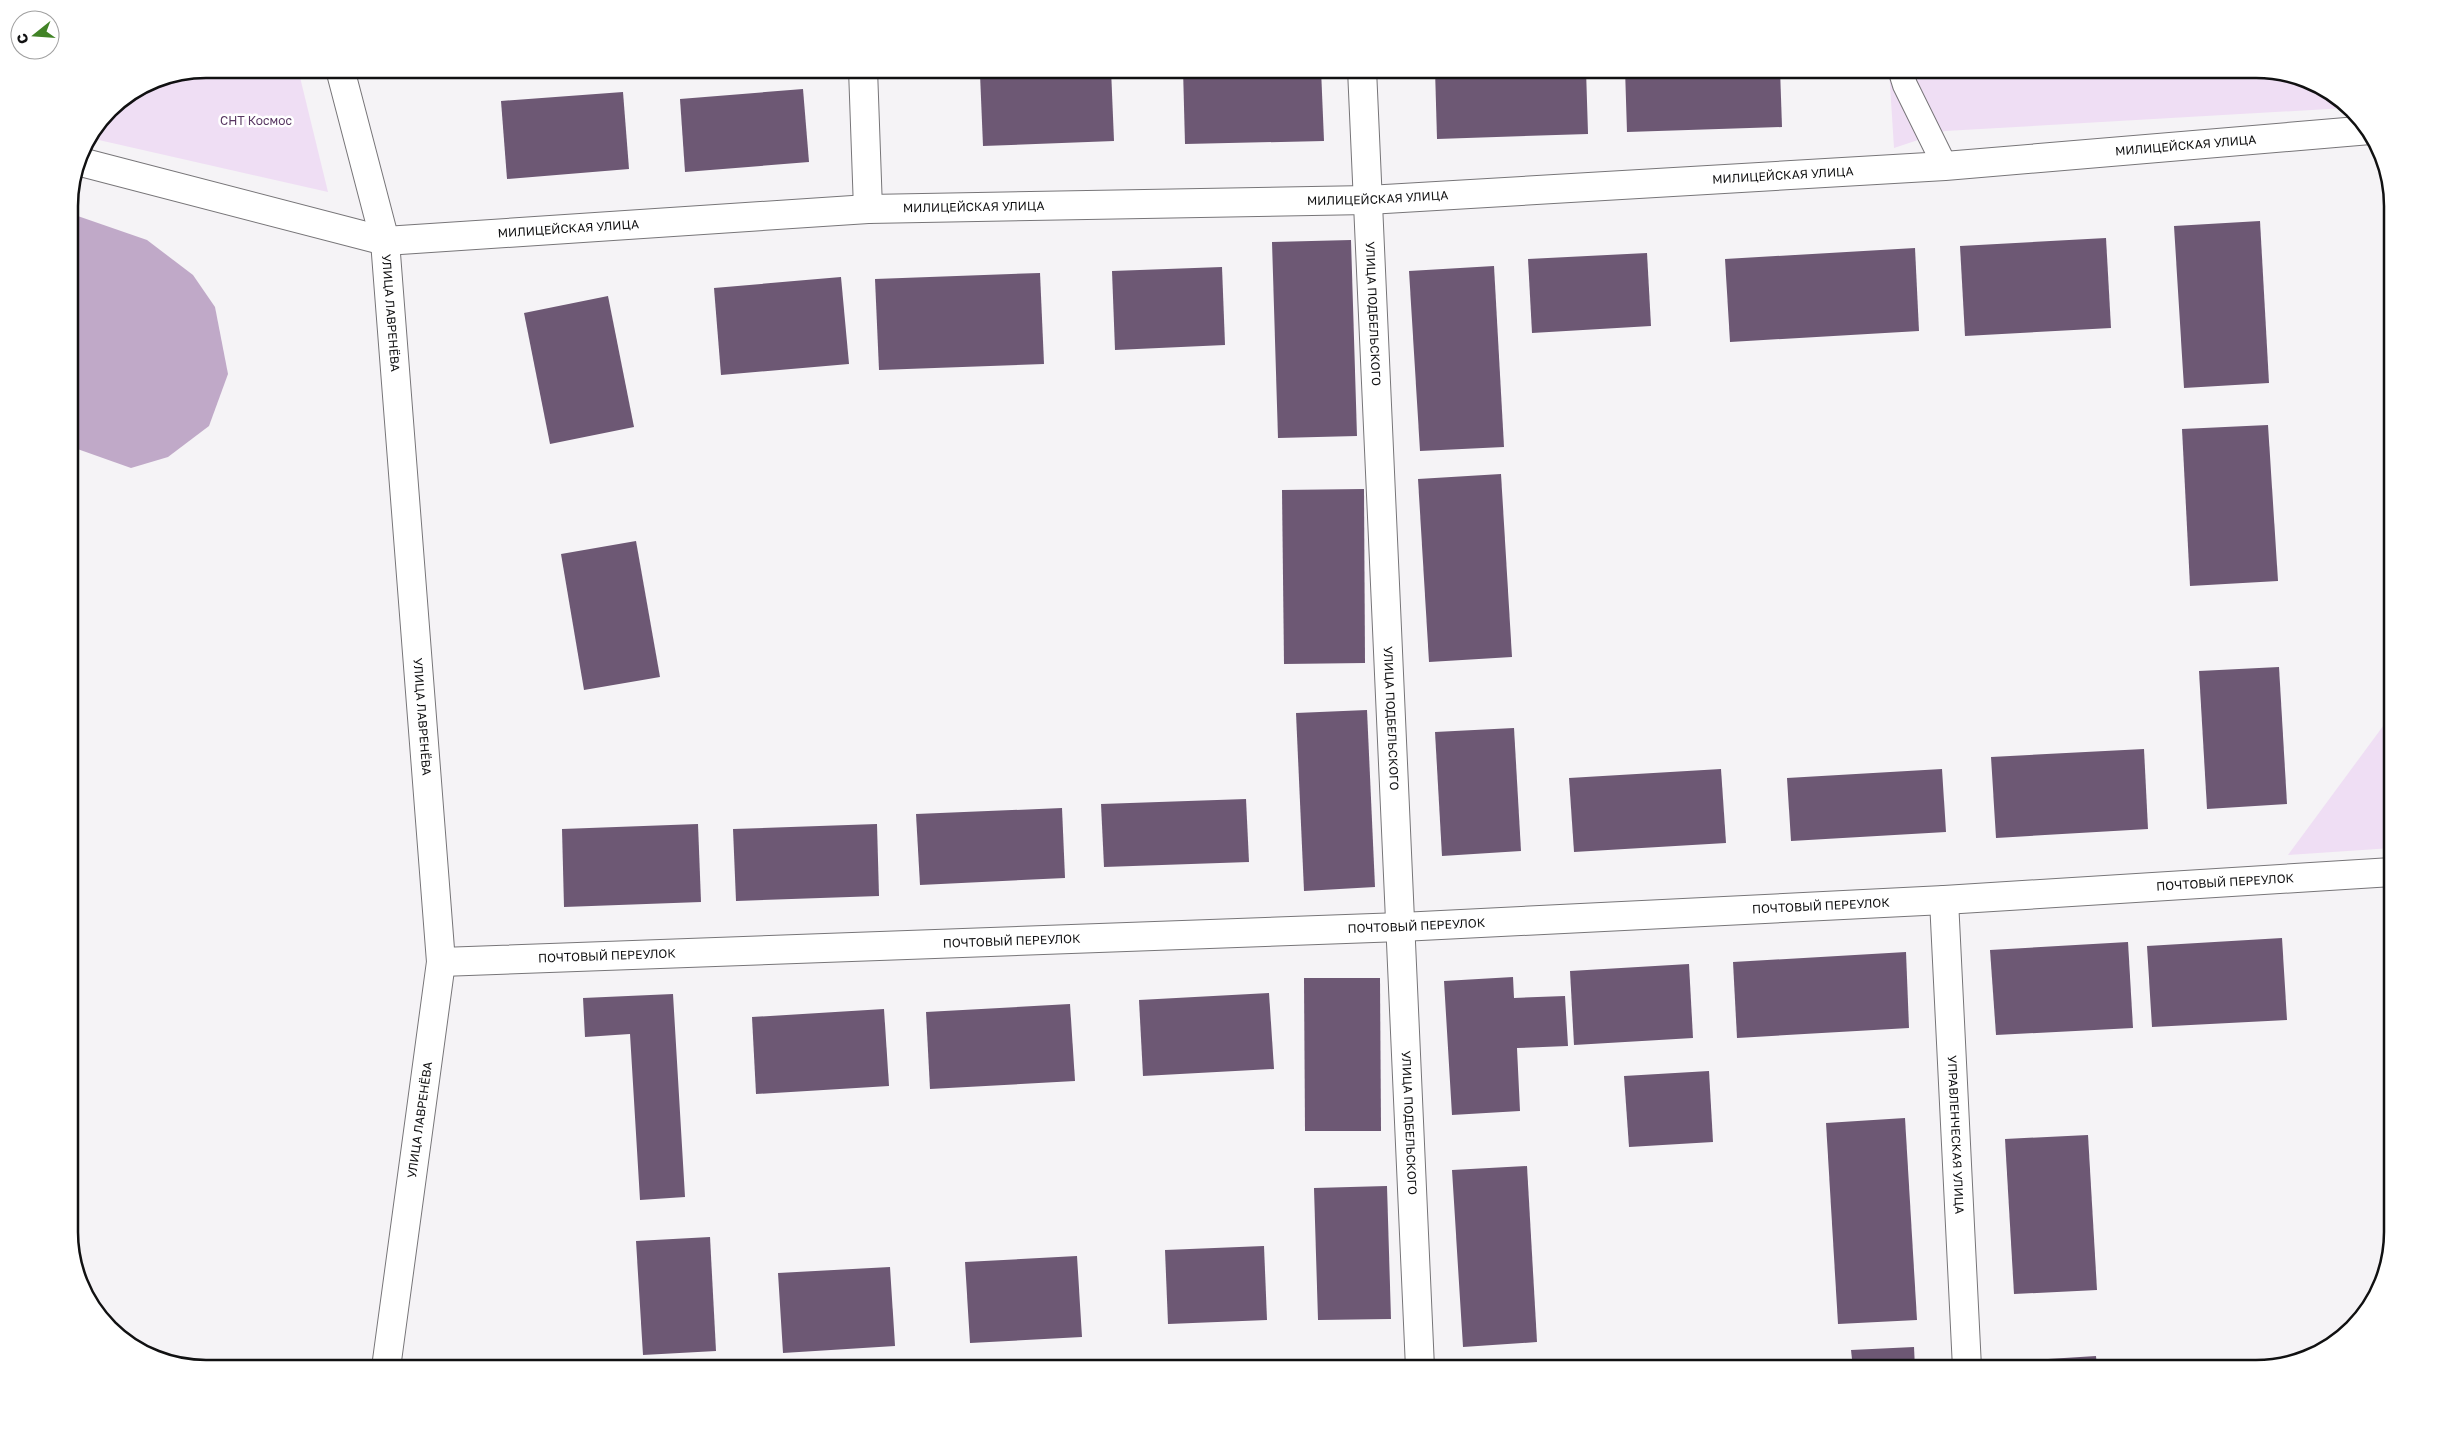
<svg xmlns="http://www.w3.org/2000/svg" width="2461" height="1437" viewBox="0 0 2461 1437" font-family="'Golos Text',sans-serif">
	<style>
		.green { fill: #efdef4 }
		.forest { fill: #c0a9c8 }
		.building { fill: #6d5874 }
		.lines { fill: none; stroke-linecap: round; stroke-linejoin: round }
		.lane-casing { stroke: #777578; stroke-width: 26 }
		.street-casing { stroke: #777578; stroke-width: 30 }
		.lane { stroke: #fff; stroke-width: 24 }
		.street { stroke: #fff; stroke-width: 28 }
		.labels { text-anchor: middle; stroke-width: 5; stroke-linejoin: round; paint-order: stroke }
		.park-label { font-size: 12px; fill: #573661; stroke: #fff }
		.street-label { font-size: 12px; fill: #111112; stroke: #fff }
		.rim { fill: none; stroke: #111112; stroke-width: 2.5 }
	</style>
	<rect width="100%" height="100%" fill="#f5f3f6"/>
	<g class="green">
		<path d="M206,69H298L328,192L90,138L109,109L154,79Z"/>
		<path d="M1889,69H2255L2324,87L2346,108L1945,131L1894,148Z"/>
		<path d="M2392,714V848L2288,855Z"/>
	</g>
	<path class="forest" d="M69,213L147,240L193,275L215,307L228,374L209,426L168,457L131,468L69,446Z"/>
	<g class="building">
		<path d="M1111,69L1114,141L983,146L980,74Z"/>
		<path d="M1183,69H1321L1324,141L1185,144Z"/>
		<path d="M1435,69H1586L1588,134L1437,139Z"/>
		<path d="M1625,69H1780L1782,127L1627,132Z"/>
		<path d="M803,89L809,162L685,172L680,99Z"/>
		<path d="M623,92L629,169L507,179L501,101Z"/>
		<path d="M2260,221L2269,383L2184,388L2174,226Z"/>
		<path d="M2106,238L2111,328L1965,336L1960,246Z"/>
		<path d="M1351,240L1357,436L1278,438L1272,242Z"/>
		<path d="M1915,248L1919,331L1730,342L1725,259Z"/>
		<path d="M1647,253L1651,326L1532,333L1528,259Z"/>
		<path d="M1494,266L1504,447L1420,451L1409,271Z"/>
		<path d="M1222,267L1225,345L1115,350L1112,271Z"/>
		<path d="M1040,273L1044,364L879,370L875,279Z"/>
		<path d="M841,277L849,364L721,375L714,288Z"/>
		<path d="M608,296L634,427L550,444L524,313Z"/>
		<path d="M2268,425L2278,581L2190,586L2182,429Z"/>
		<path d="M1501,474L1512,657L1429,662L1418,479Z"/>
		<path d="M1364,489L1365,663L1284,664L1282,490Z"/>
		<path d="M636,541L660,677L584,690L561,554Z"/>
		<path d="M2279,667L2287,804L2207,809L2199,671Z"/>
		<path d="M1367,710L1375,887L1304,891L1296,713Z"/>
		<path d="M1514,728L1521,851L1442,856L1435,732Z"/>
		<path d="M2144,749L2148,829L1996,838L1991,757Z"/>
		<path d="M1721,769L1726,843L1574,852L1569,778Z"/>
		<path d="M1942,769L1946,832L1791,841L1787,778Z"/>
		<path d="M1246,799L1249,862L1104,867L1101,804Z"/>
		<path d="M1062,808L1065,878L920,885L916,814Z"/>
		<path d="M698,824L701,902L564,907L562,829Z"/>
		<path d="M877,824L879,896L736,901L733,829Z"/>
		<path d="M2282,938L2287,1020L2152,1027L2147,946Z"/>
		<path d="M2128,942L2133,1028L1996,1035L1990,950Z"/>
		<path d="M1906,952L1909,1028L1737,1038L1733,962Z"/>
		<path d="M1689,964L1693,1038L1574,1045L1570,971Z"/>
		<path d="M1513,977L1514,998L1565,996L1568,1046L1517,1048L1520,1111L1452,1115L1444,981Z"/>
		<path d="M1304,978H1380L1381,1131H1305Z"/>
		<path d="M1269,993L1274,1069L1143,1076L1139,1000Z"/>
		<path d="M673,994L685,1197L640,1200L630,1034L585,1037L583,998Z"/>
		<path d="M1070,1004L1075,1081L930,1089L926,1012Z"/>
		<path d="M884,1009L889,1086L756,1094L752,1017Z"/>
		<path d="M1709,1071L1713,1142L1629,1147L1624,1076Z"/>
		<path d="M1905,1118L1917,1320L1838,1324L1826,1123Z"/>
		<path d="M2088,1135L2097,1290L2014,1294L2005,1139Z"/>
		<path d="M1527,1166L1537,1342L1463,1347L1452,1170Z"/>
		<path d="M1387,1186L1391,1319L1318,1320L1314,1188Z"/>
		<path d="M710,1237L716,1351L643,1355L636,1241Z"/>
		<path d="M1264,1246L1267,1320L1168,1324L1165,1250Z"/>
		<path d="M1077,1256L1082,1337L970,1343L965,1262Z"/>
		<path d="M890,1267L895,1346L783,1353L778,1273Z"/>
		<path d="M1914,1347L1915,1368H1853L1851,1350Z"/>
		<path d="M2096,1356L2097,1368H2015L2014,1361Z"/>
	</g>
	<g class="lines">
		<g class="lane-casing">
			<path id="lane" d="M1900,69L1905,85L1945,166"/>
		</g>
		<g class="street-casing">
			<g id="street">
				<path id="s1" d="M340,69L385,241L441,962L386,1368"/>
				<path d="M863,69L868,209"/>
				<path id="s2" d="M1362,69L1420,1368"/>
				<path id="s3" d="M77,161L385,241L868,209L1368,200L1945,166L2370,130"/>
				<path id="s4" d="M1944,900L1967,1368"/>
				<path id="s5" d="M441,962L1401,927L1944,900L2392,872"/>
			</g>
		</g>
		<use href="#lane" class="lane"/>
		<use href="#street" class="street"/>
	</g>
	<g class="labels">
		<g class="park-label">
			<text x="256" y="125">СНТ Космос</text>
		</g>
		<g class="street-label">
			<text dy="4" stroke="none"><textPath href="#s3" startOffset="2122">МИЛИЦЕЙСКАЯ УЛИЦА</textPath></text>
			<text dy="4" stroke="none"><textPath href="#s3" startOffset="1718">МИЛИЦЕЙСКАЯ УЛИЦА</textPath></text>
			<text dy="4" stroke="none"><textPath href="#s3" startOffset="1312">МИЛИЦЕЙСКАЯ УЛИЦА</textPath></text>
			<text dy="4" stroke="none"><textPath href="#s3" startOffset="908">МИЛИЦЕЙСКАЯ УЛИЦА</textPath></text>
			<text dy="4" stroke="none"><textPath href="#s3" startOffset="502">МИЛИЦЕЙСКАЯ УЛИЦА</textPath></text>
			<text dy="4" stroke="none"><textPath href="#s1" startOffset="250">УЛИЦА ЛАВРЕНЁВА</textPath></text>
			<text dy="4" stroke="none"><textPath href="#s2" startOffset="245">УЛИЦА ПОДБЕЛЬСКОГО</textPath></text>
			<text dy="4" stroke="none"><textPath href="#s1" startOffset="655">УЛИЦА ЛАВРЕНЁВА</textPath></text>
			<text dy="4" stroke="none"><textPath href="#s2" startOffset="650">УЛИЦА ПОДБЕЛЬСКОГО</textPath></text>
			<text dy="4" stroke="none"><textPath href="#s5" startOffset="1786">ПОЧТОВЫЙ ПЕРЕУЛОК</textPath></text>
			<text dy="4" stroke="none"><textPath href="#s5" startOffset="1381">ПОЧТОВЫЙ ПЕРЕУЛОК</textPath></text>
			<text dy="4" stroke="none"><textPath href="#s5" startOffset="976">ПОЧТОВЫЙ ПЕРЕУЛОК</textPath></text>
			<text dy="4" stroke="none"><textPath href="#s5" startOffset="571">ПОЧТОВЫЙ ПЕРЕУЛОК</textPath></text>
			<text dy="4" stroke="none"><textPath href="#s5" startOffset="166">ПОЧТОВЫЙ ПЕРЕУЛОК</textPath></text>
			<text transform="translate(420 1120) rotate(-82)" y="4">УЛИЦА ЛАВРЕНЁВА</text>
			<text dy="4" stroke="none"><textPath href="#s2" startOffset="1055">УЛИЦА ПОДБЕЛЬСКОГО</textPath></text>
			<text dy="4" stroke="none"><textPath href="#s4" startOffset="235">УПРАВЛЕНЧЕСКАЯ УЛИЦА</textPath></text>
		</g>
	</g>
	<path d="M0 0H2461V1437H0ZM206 78H2256A128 128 0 0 1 2384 206V1232A128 128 0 0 1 2256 1360H206A128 128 0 0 1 78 1232V206A128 128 0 0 1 206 78Z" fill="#fff" fill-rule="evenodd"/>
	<path class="rim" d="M206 78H2256A128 128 0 0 1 2384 206V1232A128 128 0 0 1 2256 1360H206A128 128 0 0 1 78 1232V206A128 128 0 0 1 206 78Z"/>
	<g transform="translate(35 35) rotate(253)"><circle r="24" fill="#ffffff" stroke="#a0a0a0"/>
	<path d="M0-4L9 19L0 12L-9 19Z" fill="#418326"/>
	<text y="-8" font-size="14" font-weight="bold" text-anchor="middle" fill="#111112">С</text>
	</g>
</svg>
